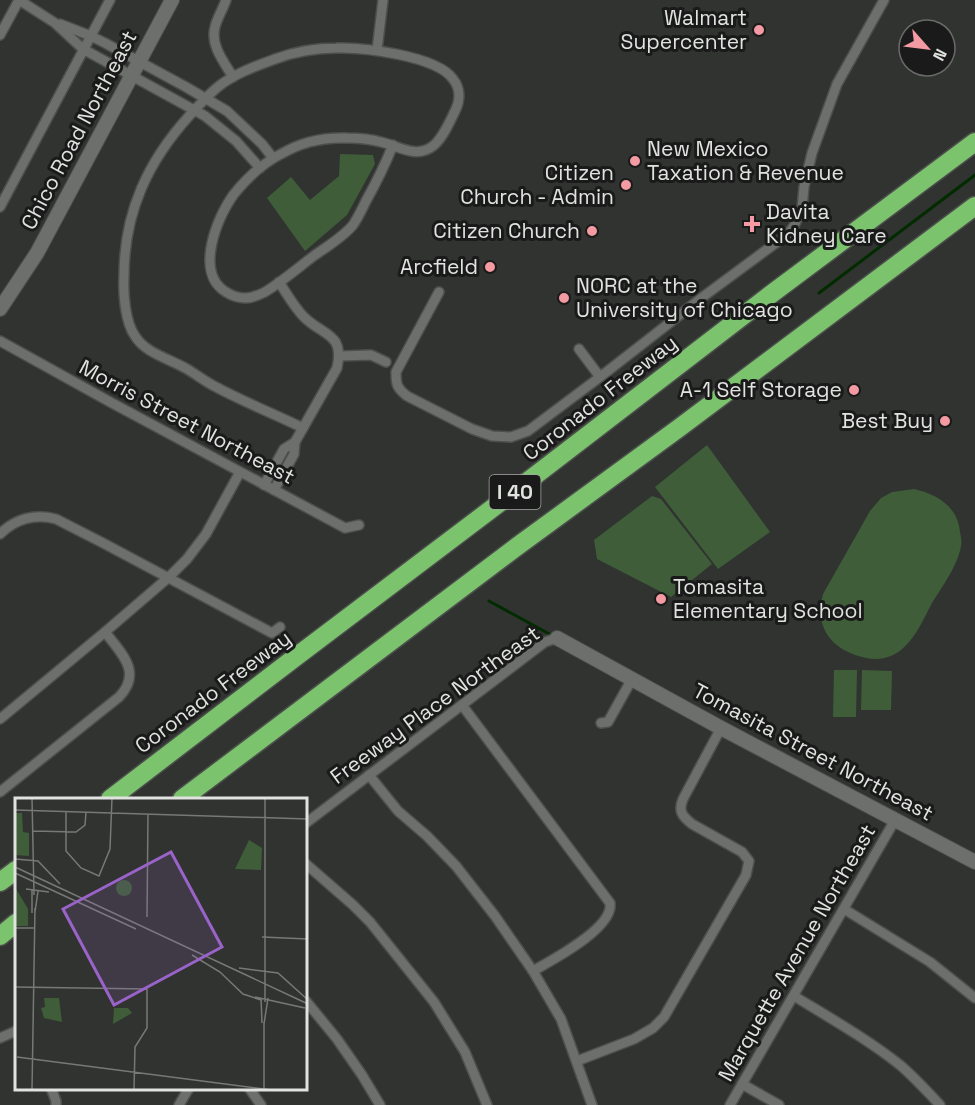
<svg xmlns="http://www.w3.org/2000/svg" width="975" height="1105" viewBox="0 0 975 1105" font-family="'Space Grotesk',sans-serif">
	<style>
		.green { fill: #3e5d38 }
		.lines { fill: none; stroke-linecap: round; stroke-linejoin: round }
		.stream { stroke: #022c00; stroke-width: 3 }
		.street-casing { stroke: #4c4f4c; stroke-width: 12 }
		.secondary-casing { stroke: #4c4f4c; stroke-width: 16 }
		.highway-casing { stroke: #4c4f4c; stroke-width: 21 }
		.street { stroke: #6c6f6b; stroke-width: 9 }
		.secondary { stroke: #6c6f6b; stroke-width: 14 }
		.highway { stroke: #7bc36d; stroke-width: 18 }
		.poi-dot { fill: #f49aa2; stroke: #191a19; stroke-width: 2 }
		.labels { text-anchor: middle; stroke-width: 6; stroke-linejoin: round; paint-order: stroke }
		.shield { fill: #191a19; stroke: #a5a7a5; stroke-width: 1.5 }
		.shield-label { font-size: 20px; font-weight: bold; fill: #e1e3e1 }
		.poi-label { font-size: 21px; fill: #e1e3e1; stroke: #191a19; text-anchor: end }
		.street-label { font-size: 21px; fill: #e1e3e1; stroke: #191a19 }
		.inset-road { fill: none; stroke: #777977; stroke-width: 1.5 }
		.view { fill: #9a63c9; fill-opacity: 0.15; stroke: #9a63c9; stroke-width: 3 }
		.inset-edge { fill: none; stroke: #e1e3e1; stroke-width: 3 }
	</style>
	<rect width="100%" height="100%" fill="#303330"/>
	<g class="green">
		<path d="M340,154L373,155L375,164L347,215L305,251L267,198L291,177L310,200L339,176Z"/>
		<path d="M707,445L770,532L718,569L655,487Z"/>
		<path d="M914,489C937,494 958,507 960,532C961,537 962,542 961,546C958,565 942,587 932,603C922,622 912,647 891,656C878,661 867,659 855,655C827,645 815,623 823,594L870,511L881,498L892,492Z"/>
		<path d="M652,496L661,499L712,564L671,597L597,559L594,540Z"/>
		<path d="M834,670H857L856,717H833Z"/>
		<path d="M862,670L892,671L891,710H861Z"/>
	</g>
	<g class="lines">
		<g class="stream">
			<path d="M819,293L975,175"/>
			<path d="M489,601L553,636"/>
		</g>
		<g class="street-casing">
			<g id="street">
				<path d="M19,0L55,23L83,49L205,116L236,141L260,168"/>
				<path d="M226,0C223,9 217,18 215,27C210,45 224,62 233,77"/>
				<path d="M60,24L91,36L105,43L186,87L227,111L262,144L273,158"/>
				<path d="M0,35L19,0"/>
				<path d="M377,50L383,0"/>
				<path d="M0,207L110,0"/>
				<path d="M439,292L396,372C396,385 397,388 407,396L472,429L492,436L511,437L528,431L600,377"/>
				<path d="M0,341L112,403L345,528L359,525"/>
				<path d="M579,349L600,377L704,296L788,234L794,226L802,208L804,187L812,153L837,84L884,0"/>
				<path d="M340,356L371,355L386,362"/>
				<path d="M303,428C274,414 244,402 216,387C206,382 197,375 187,369C170,359 145,353 135,336C125,322 123,293 124,276C124,212 148,161 190,115C199,105 209,94 219,86C236,73 256,66 275,59C294,52 315,48 336,48C363,47 437,56 453,79C461,89 460,101 455,111C449,123 443,138 433,146C416,159 399,146 381,142C370,139 358,138 347,138C323,137 301,142 281,154C263,163 247,178 234,194C217,217 194,273 226,292C232,296 239,298 246,298C252,298 259,295 265,292C283,281 299,267 315,255C328,246 343,237 353,225C358,218 362,209 366,201C376,183 385,165 393,145"/>
				<path d="M264,485L284,449L295,442"/>
				<path d="M274,490L294,454L295,442L337,368C345,333 323,336 304,317C294,307 287,294 279,282"/>
				<path d="M0,534C15,519 35,513 56,519L103,543L272,633L280,627"/>
				<path d="M462,705L610,903C614,928 552,960 533,971"/>
				<path d="M0,719L105,632L169,577L187,559L206,534L240,472"/>
				<path d="M601,723L608,722L632,679"/>
				<path d="M369,775L398,811L427,836L456,866L495,916L533,971L561,1019L592,1105"/>
				<path d="M0,792L119,697C143,672 121,653 105,632"/>
				<path d="M306,823L545,642L557,638"/>
				<path d="M306,864L353,905L370,922L434,1002L465,1052L487,1105"/>
				<path d="M844,909L930,962L975,998"/>
				<path d="M794,996C830,1018 867,1039 900,1065C914,1077 927,1091 940,1105"/>
				<path d="M306,1001L337,1039L362,1075L380,1105"/>
				<path d="M0,1038L16,1031"/>
				<path d="M577,1061L634,1039L653,1028L664,1017L746,875L749,861L742,852L692,824C682,816 678,811 683,799L721,728"/>
				<path d="M742,1084L779,1105"/>
				<path d="M51,1088L56,1101V1105"/>
				<path d="M249,1088L261,1105"/>
				<path d="M179,1105L189,1088"/>
				<path d="M730,1105L895,820"/>
			</g>
		</g>
		<g class="secondary-casing">
			<g id="secondary">
				<path d="M0,309L37,253L172,0"/>
				<path d="M557,638L721,728L975,862"/>
			</g>
		</g>
		<g class="highway-casing">
			<g id="highway">
				<path d="M110,799L297,656L498,504L774,292L975,142"/>
				<path d="M182,799L519,545L679,428L975,206"/>
				<path d="M0,882L16,870"/>
				<path d="M0,936L16,923"/>
			</g>
		</g>
		<use href="#street" class="street"/>
		<use href="#secondary" class="secondary"/>
		<use href="#highway" class="highway"/>
	</g>
	<g class="poi-dot">
		<circle cx="759" cy="30" r="6"/>
		<circle cx="635" cy="161" r="6"/>
		<circle cx="626" cy="185" r="6"/>
		<path d="M749 215h6v6h6v6h-6v6h-6v-6h-6v-6h6z"/>
		<circle cx="592" cy="231" r="6"/>
		<circle cx="490" cy="267" r="6"/>
		<circle cx="564" cy="298" r="6"/>
		<circle cx="854" cy="390" r="6"/>
		<circle cx="945" cy="421" r="6"/>
		<circle cx="661" cy="599" r="6"/>
	</g>
	<g class="labels">
		<rect class="shield" x="489.5" y="475" width="51" height="34" rx="4.5"/>
		<g class="shield-label">
			<text x="515" y="499">I 40</text>
		</g>
		<g class="poi-label">
			<text x="747" y="25">Walmart<tspan x="747" dy="24">Supercenter</tspan></text>
			<text x="647" y="156" text-anchor="start">New Mexico<tspan x="647" dy="24">Taxation &amp; Revenue</tspan></text>
			<text x="614" y="180">Citizen<tspan x="614" dy="24">Church - Admin</tspan></text>
			<text x="766" y="219" text-anchor="start">Davita<tspan x="766" dy="24">Kidney Care</tspan></text>
			<text x="580" y="238">Citizen Church</text>
			<text x="478" y="274">Arcfield</text>
			<text x="576" y="293" text-anchor="start">NORC at the<tspan x="576" dy="24">University of Chicago</tspan></text>
			<text x="842" y="397">A-1 Self Storage</text>
			<text x="933" y="428">Best Buy</text>
			<text x="673" y="594" text-anchor="start">Tomasita<tspan x="673" dy="24">Elementary School</tspan></text>
		</g>
		<g class="street-label">
			<text transform="translate(79 130) rotate(-62)" y="7">Chico Road Northeast</text>
			<text transform="translate(600 398) rotate(-38)" y="7">Coronado Freeway</text>
			<text transform="translate(187 422) rotate(28)" y="7">Morris Street Northeast</text>
			<text transform="translate(213 692) rotate(-37)" y="7">Coronado Freeway</text>
			<text transform="translate(435 705) rotate(-36)" y="7">Freeway Place Northeast</text>
			<text transform="translate(813 752) rotate(28)" y="7">Tomasita Street Northeast</text>
			<text transform="translate(797 953) rotate(-60)" y="7">Marquette Avenue Northeast</text>
		</g>
	</g>
	<g transform="translate(15 798)">
		<rect width="292" height="292" fill="#303330"/>
		<path d="M0,15H7L8,34L14,35V58L0,57ZM234,42L247,50L246,72L220,71ZM101 90a8 8 0 1 1 16 0a8 8 0 1 1-16 0ZM0,89L13,111V128H0ZM29,200H44L47,224L29,220L26,210L30,209ZM99,210H113L117,215L98,226Z" fill="#3e5d38"/>
		<path class="inset-road" d="M17,0L19,97M0,12L293,21M51,13V53L66,70L84,78L95,51L97,0M18,33L61,34L70,27L71,14M0,61L23,63L45,86M0,69L293,206M0,75L121,131M11,91L34,94M17,92V115M20,114L23,93M132,119L133,16M0,130H20M247,139L293,141M177,157L205,174L228,196L246,202M224,170L263,175L293,202M0,189L132,191V230L120,249L119,292M240,199L290,210M246,200L247,225M250,204V0M249,226L253,200M2,259L257,292M17,292L20,110M249,292V224"/>
		<path class="view" d="M156,54L207,149L99,207L48,111Z"/>
		<rect width="292" height="292" class="inset-edge"/>
	</g>
	<g transform="translate(927 48) rotate(118)"><circle r="28" fill="#191a19" stroke="#696a69" stroke-width="1.5"/>
	<path d="M0-4.5L10 22L0 15L-10 22Z" fill="#f49aa2"/>
	<text y="-9" font-size="16" font-weight="bold" text-anchor="middle" fill="#e1e3e1">N</text>
	</g>
</svg>
